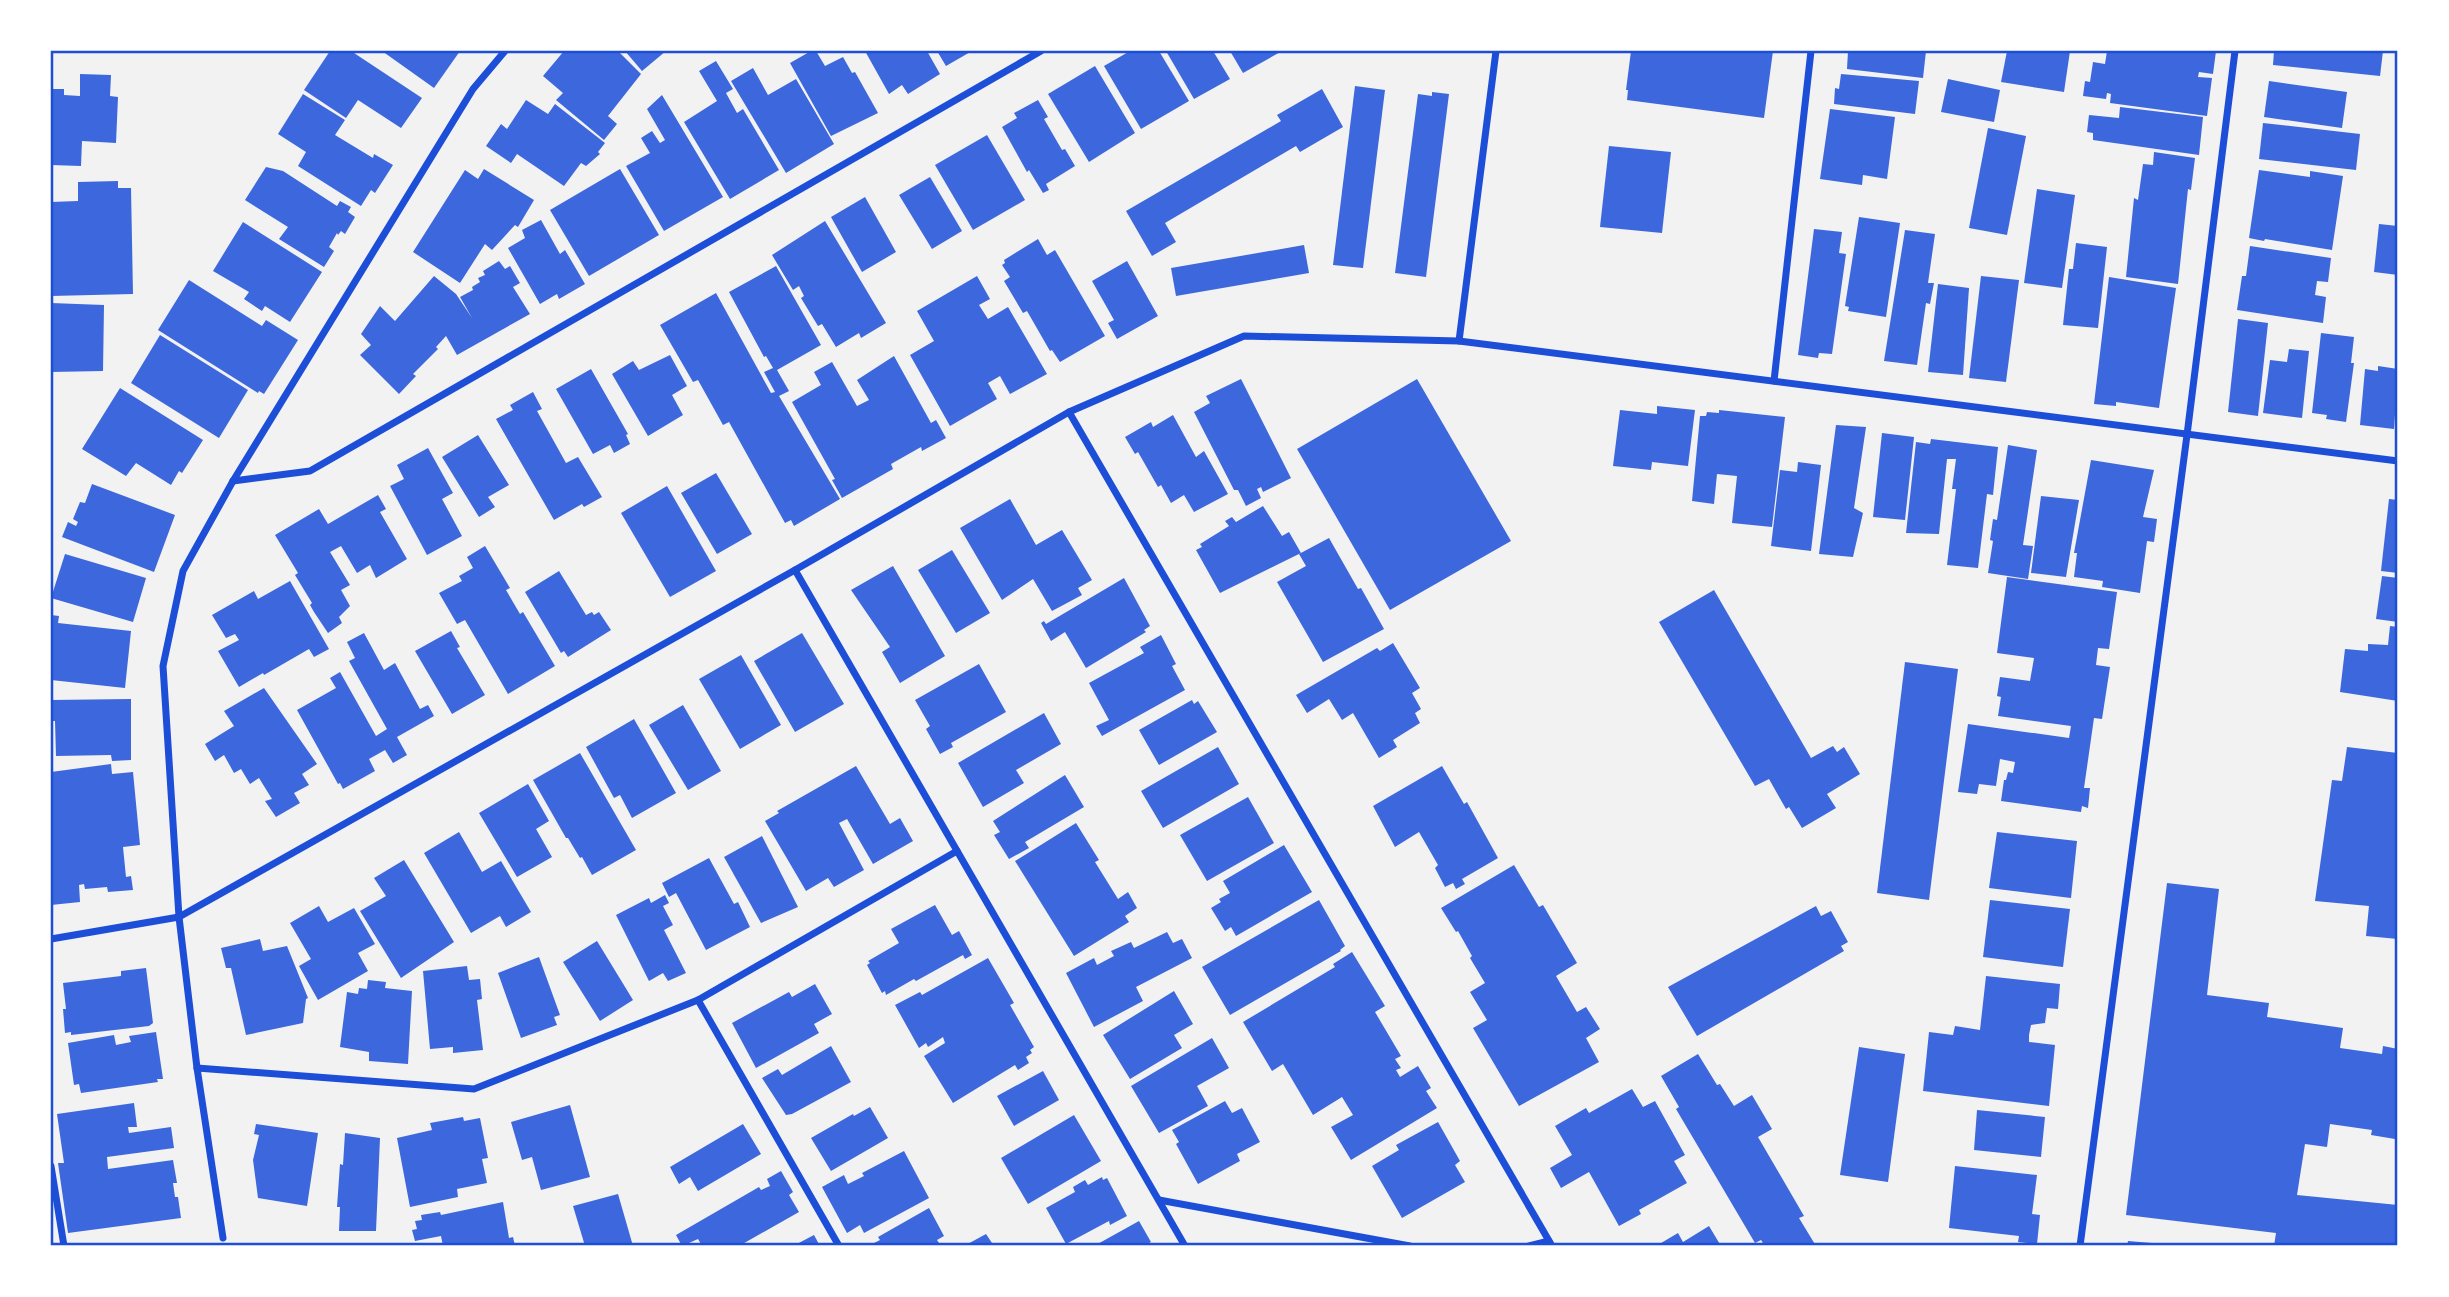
<svg xmlns="http://www.w3.org/2000/svg" width="2449" height="1297" viewBox="0 0 2449 1297" font-family="Mulish,sans-serif">
	<style>
		.building { fill: #3d67dc }
		.lines { fill: none; stroke-linecap: round; stroke-linejoin: round }
		.minor { stroke: #1d4ed8; stroke-width: 7 }
		.neatline { fill: none; stroke: #1d4ed8; stroke-width: 2.5 }
	</style>
	<rect width="100%" height="100%" fill="#f2f2f2"/>
	<g class="building">
		<path d="M330,51H351L422,98L401,128L358,100L346,118L304,90Z"/>
		<path d="M382,51H460L434,88Z"/>
		<path d="M564,51H618L641,74L608,116L617,124L604,140L556,100L563,93L543,76Z"/>
		<path d="M625,51H666L642,71Z"/>
		<path d="M811,51H816L825,66L843,57L852,73L855,72L878,113L831,136L790,63Z"/>
		<path d="M865,51H927L940,74L908,94L902,85L889,94Z"/>
		<path d="M937,51H972L946,66Z"/>
		<path d="M1130,51H1159L1189,101L1141,129L1104,66Z"/>
		<path d="M1166,51H1213L1230,79L1194,99Z"/>
		<path d="M1230,51H1282L1243,73Z"/>
		<path d="M1631,51H1773L1764,118L1627,100L1628,90H1626Z"/>
		<path d="M1848,51H1926L1923,78L1847,69Z"/>
		<path d="M2007,51H2070L2064,92L2001,82Z"/>
		<path d="M2107,51H2216L2213,74L2199,72L2198,77L2212,78L2207,116L2110,103L2111,94L2107,93L2106,99L2083,96L2085,81L2090,82L2093,62L2105,64Z"/>
		<path d="M2274,51H2383L2380,76L2273,65Z"/>
		<path d="M716,61L733,89L726,93L737,113L743,109L779,170L730,199L684,122L717,101L699,71Z"/>
		<path d="M1095,66L1135,133L1089,162L1048,94Z"/>
		<path d="M753,68L768,95L796,79L834,144L786,173L731,81Z"/>
		<path d="M80,74L111,75L110,96L118,97L116,143L82,141L81,166L51,165V89H64V95L80,96Z"/>
		<path d="M1841,74L1919,81L1915,114L1834,104L1835,88L1839,89Z"/>
		<path d="M1948,79L2000,90L1994,122L1941,112Z"/>
		<path d="M2269,81L2347,92L2342,128L2264,117Z"/>
		<path d="M1355,86L1385,90L1363,268L1333,265Z"/>
		<path d="M1322,89L1343,127L1300,152L1296,146L1165,223L1176,242L1152,256L1126,211L1281,121L1277,115Z"/>
		<path d="M1432,92L1449,94L1426,277L1395,273L1418,94L1432,96Z"/>
		<path d="M303,94L345,120L335,135L373,158L374,154L393,165L375,193L371,190L361,206L298,166L306,152L278,134Z"/>
		<path d="M662,95L723,197L664,231L626,166L650,153L641,138L652,131L660,143L665,140L647,109Z"/>
		<path d="M526,100L548,114L555,104L605,143L598,152L600,154L586,166L581,163L564,186L517,154L511,163L486,146L501,124L507,129Z"/>
		<path d="M1038,100L1048,117L1044,119L1062,150L1065,149L1075,166L1046,184L1049,190L1043,193L1029,170L1027,172L1002,127L1017,118L1014,113Z"/>
		<path d="M2120,107L2203,117L2199,155L2093,140V133L2087,132L2089,115L2119,118Z"/>
		<path d="M1830,109L1895,117L1887,179L1863,175L1862,185L1820,179Z"/>
		<path d="M2263,123L2360,134L2356,170L2259,159Z"/>
		<path d="M1988,128L2026,136L2007,235L1969,228Z"/>
		<path d="M987,135L1025,200L973,230L935,165Z"/>
		<path d="M1609,146L1671,152L1662,233L1600,227Z"/>
		<path d="M2154,152L2195,158L2191,190L2188,189L2178,284L2126,277L2134,198L2138,200L2143,164L2153,165Z"/>
		<path d="M266,167L283,171L337,206L340,201L351,207L348,212L355,217L345,234L341,231L338,235L337,233L329,247L334,251L324,267L279,239L288,227L245,200Z"/>
		<path d="M484,169L534,200L518,227L515,225L492,250L485,244L460,283L413,252L465,170L478,179Z"/>
		<path d="M620,169L659,235L589,276L550,210Z"/>
		<path d="M2259,170L2310,177V171L2343,176L2332,250L2265,239L2264,241L2249,238Z"/>
		<path d="M930,177L962,231L932,249L899,195Z"/>
		<path d="M118,181V188H131L133,294L51,296V202L78,201V182Z"/>
		<path d="M2037,189L2075,195L2062,288L2024,283Z"/>
		<path d="M865,197L896,252L862,272L831,217Z"/>
		<path d="M1859,217L1900,223L1886,317L1848,311L1849,307L1845,306Z"/>
		<path d="M541,220L560,254L565,250L585,284L559,299L557,294L540,304L508,248L525,238L522,230Z"/>
		<path d="M825,221L886,323L861,338L859,333L836,347L822,324L818,326L801,298L804,296L799,286L793,290L772,255Z"/>
		<path d="M243,222L322,272L290,322L265,306L262,311L244,299L249,292L213,271Z"/>
		<path d="M2379,224L2398,226V275L2374,272Z"/>
		<path d="M1814,229L1842,232L1839,253L1846,254L1832,354L1819,353L1818,358L1798,355Z"/>
		<path d="M1905,230L1935,234L1928,283H1934L1930,304L1926,303L1917,365L1884,361Z"/>
		<path d="M1038,239L1047,255L1055,250L1105,336L1060,362L1052,350L1050,351L1027,311L1023,313L1004,281L1010,277L1002,265L1005,263L1004,260Z"/>
		<path d="M2076,243L2107,247L2098,328L2063,325L2069,269H2073Z"/>
		<path d="M1304,245L1309,273L1176,296L1171,268Z"/>
		<path d="M2250,246L2331,258L2328,282L2317,281L2315,295L2326,297L2323,323L2237,310L2242,276H2246Z"/>
		<path d="M499,261L505,269L510,266L520,283L513,287L530,314L457,355L446,336L436,347L438,349L413,374L416,376L399,394L360,355L371,345L361,334L380,306L395,321L434,276L456,294L472,318L460,297L473,290L472,287L480,282L478,278L485,275L483,271Z"/>
		<path d="M1127,261L1158,316L1117,339L1108,323L1114,320L1092,281Z"/>
		<path d="M776,266L821,345L777,370L789,391L779,396L840,499L794,526L791,520L785,523L729,422L723,425L698,380L693,382L660,325L716,293L771,393L775,392L764,372L773,368L766,356L764,357L729,292Z"/>
		<path d="M977,276L990,299L979,305L988,319L1008,307L1047,374L1010,394L1000,376L988,383L997,399L950,426L910,355L934,341L917,311Z"/>
		<path d="M1981,276L2019,280L2006,382L1969,378Z"/>
		<path d="M2109,277L2176,288L2159,408L2116,402V406L2094,404Z"/>
		<path d="M189,280L262,326L266,320L298,340L264,394L259,391L258,393L158,330Z"/>
		<path d="M1938,284L1969,288L1963,375L1928,372Z"/>
		<path d="M51,303L104,305L103,371L51,372Z"/>
		<path d="M2238,319L2268,323L2258,416L2228,412Z"/>
		<path d="M2321,333L2354,337L2351,363H2354L2346,422L2326,419L2327,415L2312,413Z"/>
		<path d="M160,335L248,390L219,438L131,383Z"/>
		<path d="M2289,349L2309,351L2302,418L2263,413L2270,360L2287,362Z"/>
		<path d="M670,355L687,386L672,395L683,415L648,436L612,374L633,361L639,370Z"/>
		<path d="M894,356L931,423L936,420L946,438L922,451L921,447L891,464L893,469L842,498L832,480L835,479L792,402L821,385L814,372L832,362L857,406L869,400L857,380Z"/>
		<path d="M2378,366L2398,369L2394,429L2360,425L2365,369L2378,371Z"/>
		<path d="M591,369L628,434L626,435L630,444L614,453L610,445L593,454L556,389Z"/>
		<path d="M1241,379L1291,478L1263,492L1261,487L1257,489L1261,498L1246,506L1238,490H1234L1194,412L1210,403L1206,396Z"/>
		<path d="M1417,379L1511,541L1390,610L1297,449Z"/>
		<path d="M120,388L203,440L182,473L179,471L171,485L136,463L126,476L82,449Z"/>
		<path d="M533,392L542,409L537,411L566,463L578,457L602,497L584,507L582,504L554,520L496,419L513,410L510,405Z"/>
		<path d="M1657,406L1695,410L1688,466L1652,462L1651,470L1613,466L1620,410L1657,414Z"/>
		<path d="M1719,410L1785,417L1772,527L1732,523L1737,476L1717,474L1714,504L1692,501L1700,416H1706L1707,412L1719,413Z"/>
		<path d="M1173,415L1196,457L1204,451L1228,494L1194,512L1184,495L1171,503L1161,485L1158,487L1138,452L1135,454L1125,437L1151,422L1153,427Z"/>
		<path d="M1836,425L1866,427L1854,508L1863,513L1853,557L1819,554Z"/>
		<path d="M1882,433L1914,437L1905,520L1873,517Z"/>
		<path d="M478,435L509,485L488,497L495,507L479,517L442,457Z"/>
		<path d="M1931,439L1998,447L1993,495L1987,494L1978,568L1947,565L1956,489H1952L1956,459H1947L1939,534L1906,533L1916,442L1930,444Z"/>
		<path d="M2008,445L2037,450L2023,545L2033,546L2028,579L1988,573L1993,541L1990,540L1993,519L1997,520Z"/>
		<path d="M428,448L453,493L442,499L462,536L427,555L390,486L404,479L397,465Z"/>
		<path d="M2091,460L2154,470L2143,517L2157,519L2154,542L2147,541L2140,593L2102,587L2103,581L2074,577L2077,553H2074Z"/>
		<path d="M1798,462L1821,465L1811,551L1771,546L1780,470L1797,472Z"/>
		<path d="M716,473L752,534L717,554L681,493Z"/>
		<path d="M92,484L175,515L154,572L62,537L68,522L76,526L78,522L73,519L80,502L85,503Z"/>
		<path d="M667,486L716,571L670,597L621,513Z"/>
		<path d="M378,495L386,509L380,512L407,559L376,578L370,565L357,573L341,546L330,552L350,585L341,590L350,606L339,617L342,623L328,633L314,612L310,605L312,603L295,575L298,573L275,535L319,509L328,524Z"/>
		<path d="M2041,496L2079,500L2066,577L2031,573Z"/>
		<path d="M1010,499L1036,545L1062,530L1092,580L1078,588L1082,595L1052,611L1033,579L1002,600L960,528Z"/>
		<path d="M2389,499L2398,500V573L2381,571Z"/>
		<path d="M1263,506L1282,536L1289,532L1301,553L1220,593L1196,550L1202,547L1200,544L1229,526L1225,521L1232,517L1236,522Z"/>
		<path d="M1329,538L1358,589L1361,588L1384,629L1323,662L1277,582L1306,566L1299,554Z"/>
		<path d="M485,546L510,588L506,590L520,614L523,612L555,666L508,694L465,620L457,624L439,593L462,581L459,576L473,568L467,557Z"/>
		<path d="M952,550L990,613L956,633L918,570Z"/>
		<path d="M65,554L146,578L133,622L51,598Z"/>
		<path d="M893,566L945,656L900,683L882,652L890,647L851,590Z"/>
		<path d="M559,571L586,615L592,612L594,615L599,612L611,630L568,657L564,651L561,653L525,592Z"/>
		<path d="M2382,576L2398,578V622L2376,619Z"/>
		<path d="M2007,577L2117,592L2109,649L2098,648L2096,665L2110,667L2102,719L2094,718L2084,788H2090L2088,808L2082,806L2081,812L2001,801L2004,780H2006L2008,772L2013,773L2015,762L2000,759L1996,786L1979,784L1977,794L1958,792L1968,724L2069,738L2071,726L1998,716L2001,697L1997,696L2000,677L2030,681L2034,658L1997,653Z"/>
		<path d="M1124,578L1150,626L1144,630L1146,632L1086,668L1065,632L1051,641L1041,623L1044,621L1046,624Z"/>
		<path d="M290,581L329,649L314,657L309,649L264,675L263,673L239,687L218,651L239,640L235,634L226,638L212,615L254,591L258,599Z"/>
		<path d="M1714,590L1811,758L1833,746L1837,752L1844,747L1860,774L1827,794L1836,808L1802,828L1789,807L1786,809L1769,779L1755,786L1659,622Z"/>
		<path d="M51,615L59,616L58,623L131,631L125,688L51,680Z"/>
		<path d="M2390,626L2398,627V701L2340,692L2345,649L2368,651V644L2388,645Z"/>
		<path d="M451,631L460,647L457,648L485,695L452,714L415,651Z"/>
		<path d="M364,633L384,670L395,663L420,709L428,705L434,716L397,737L407,755L393,763L385,750L369,759L375,771L343,789L340,783L338,784L297,710L336,688L330,678L340,672L376,736L387,729L349,661L355,658L347,642Z"/>
		<path d="M802,633L844,704L795,732L754,661Z"/>
		<path d="M1161,635L1176,664L1172,666L1185,690L1102,736L1096,726L1109,720L1089,683L1144,653L1140,647Z"/>
		<path d="M1393,643L1420,688L1412,693L1421,709L1415,713L1420,723L1393,740L1397,747L1379,758L1353,713L1342,720L1329,699L1307,713L1296,695L1377,648L1380,651Z"/>
		<path d="M741,655L781,725L740,749L699,679Z"/>
		<path d="M1905,662L1958,669L1929,900L1877,893Z"/>
		<path d="M979,664L1006,712L951,743L953,747L940,754L926,729L930,726L915,700Z"/>
		<path d="M264,688L317,764L302,774L309,785L294,793L300,803L276,817L265,801L272,799L259,778L250,784L241,769L234,773L224,755L215,761L205,744L234,726L224,711Z"/>
		<path d="M131,699V760L112,761L111,755L56,756L55,721H51V700Z"/>
		<path d="M1192,700L1194,704L1198,701L1217,732L1159,765L1139,730Z"/>
		<path d="M683,705L721,771L688,790L649,725Z"/>
		<path d="M1044,713L1061,744L1016,770L1024,783L983,807L958,763Z"/>
		<path d="M634,719L676,793L632,818L620,795L614,798L586,747Z"/>
		<path d="M1218,747L1239,784L1163,828L1141,791Z"/>
		<path d="M2347,747L2398,753V939L2366,936L2369,906L2315,901L2332,780L2342,781Z"/>
		<path d="M580,753L636,850L592,875L582,857L580,858L568,838H566L533,780Z"/>
		<path d="M111,764L112,774L133,772L140,845L123,847L126,877L131,876L133,890L108,892L107,887L85,889L84,884L79,885L80,902L51,905V772Z"/>
		<path d="M856,766L890,824L900,818L913,841L873,864L847,819L839,823L864,870L834,887L828,878L806,891L765,821L779,813L777,811Z"/>
		<path d="M1442,766L1464,804L1467,802L1498,858L1462,879L1465,884L1456,889L1453,883L1445,887L1435,868L1438,865L1419,832L1395,847L1373,806Z"/>
		<path d="M1065,775L1084,807L1025,842L1029,848L1009,859L994,835L1000,832L993,821Z"/>
		<path d="M528,784L549,821L536,829L552,857L517,877L479,813Z"/>
		<path d="M1248,797L1274,843L1207,881L1180,835Z"/>
		<path d="M1076,823L1099,860L1095,862L1118,899L1128,892L1137,908L1125,916L1129,922L1074,956L1015,861Z"/>
		<path d="M459,832L482,872L501,861L531,912L506,927L500,916L471,933L424,853Z"/>
		<path d="M1997,832L2077,841L2071,898L1989,888Z"/>
		<path d="M762,836L798,907L761,923L724,857Z"/>
		<path d="M1284,845L1312,892L1236,936L1231,927L1225,931L1211,908L1221,902L1219,899L1230,893L1223,881Z"/>
		<path d="M709,858L734,904L738,902L750,927L706,950L676,893L669,897L662,883Z"/>
		<path d="M404,860L454,942L401,978L360,911L386,896L374,878Z"/>
		<path d="M1514,865L1539,907L1543,905L1577,963L1556,976L1577,1012L1586,1007L1600,1029L1586,1038L1599,1062L1519,1106L1473,1028L1487,1020L1470,992L1485,983L1470,958L1472,956L1458,931L1456,932L1441,908Z"/>
		<path d="M2167,883L2219,889L2207,995L2269,1003L2267,1017L2343,1028L2340,1048L2382,1054L2383,1046L2398,1049V1115L2395,1139L2371,1135L2372,1130L2330,1124L2327,1147L2305,1144L2297,1195L2398,1205V1246H2274L2276,1233L2126,1215Z"/>
		<path d="M665,895L669,903L663,906L673,925L664,930L686,973L668,981L663,973L649,981L616,915L649,898L651,903Z"/>
		<path d="M1319,900L1345,946L1340,950L1341,951L1230,1015L1202,967Z"/>
		<path d="M1990,900L2070,909L2063,967L1983,957Z"/>
		<path d="M935,905L952,935L959,931L972,955L965,959L963,955L916,981L914,979L886,995L885,991L882,993L867,965L870,963L868,961L899,943L891,929Z"/>
		<path d="M319,906L328,922L354,908L375,944L358,953L368,971L318,1000L299,966L311,959L290,923Z"/>
		<path d="M1816,906L1821,916L1831,911L1848,942L1841,946L1844,951L1697,1036L1668,987Z"/>
		<path d="M1167,932L1173,943L1182,939L1192,958L1136,987L1143,1001L1094,1027L1066,973L1094,958L1097,965L1114,956L1111,951L1131,942L1134,948Z"/>
		<path d="M260,939L263,951L287,946L308,998L306,999L303,1023L246,1035L231,968H226L221,948Z"/>
		<path d="M597,941L633,1000L600,1021L563,962Z"/>
		<path d="M1352,952L1385,1006L1375,1012L1401,1056L1395,1059L1401,1068L1396,1070L1400,1077L1418,1066L1431,1088L1426,1091L1437,1108L1351,1160L1331,1127L1353,1115L1342,1097L1313,1115L1283,1064L1272,1071L1243,1022L1335,967L1333,964Z"/>
		<path d="M539,957L560,1015L554,1017L557,1025L521,1038L498,973Z"/>
		<path d="M988,958L1014,1003L1010,1005L1034,1047L1030,1050L1032,1053L1026,1057L1029,1063L1018,1070L1015,1065L953,1103L924,1056L945,1043L943,1037L928,1047L926,1043L919,1048L895,1005L920,992L922,995Z"/>
		<path d="M467,966L469,980L480,979L482,999L477,1000L483,1050L453,1053V1047L430,1049L423,971Z"/>
		<path d="M146,968L153,1023L149,1026L71,1035V1032L65,1033L63,1009H66L63,983L121,976V971Z"/>
		<path d="M1986,976L2060,984L2058,1009L2047,1008L2045,1023L2031,1025L2029,1035V1042L2055,1045L2049,1106L1923,1091L1929,1032L1953,1035L1955,1026L1980,1030Z"/>
		<path d="M368,980L386,982L385,988L412,991L408,1064L369,1061V1052L340,1047L347,992L358,994L359,988L367,989Z"/>
		<path d="M815,984L832,1014L814,1024L819,1033L756,1068L732,1023L789,992L792,997Z"/>
		<path d="M1174,991L1193,1024L1174,1035L1182,1048L1130,1079L1103,1035Z"/>
		<path d="M156,1032L163,1079H157L158,1082L81,1093L79,1084L74,1085L68,1043L114,1035L116,1045L131,1042L129,1036Z"/>
		<path d="M1212,1038L1229,1068L1197,1086L1208,1106L1159,1133L1131,1086Z"/>
		<path d="M831,1046L851,1082L792,1114L786,1115L762,1078L778,1069L782,1075Z"/>
		<path d="M1859,1047L1905,1054L1888,1182L1840,1175Z"/>
		<path d="M1698,1054L1717,1085L1720,1084L1734,1106L1752,1095L1772,1129L1758,1137L1804,1216L1799,1218L1816,1246H1765L1761,1240L1755,1243L1676,1109L1679,1107L1661,1076Z"/>
		<path d="M1043,1071L1059,1100L1014,1126L997,1096Z"/>
		<path d="M1632,1089L1643,1107L1655,1101L1685,1155L1674,1161L1687,1183L1639,1210L1641,1214L1619,1226L1589,1172L1561,1188L1550,1168L1572,1155L1555,1126L1586,1108L1589,1113Z"/>
		<path d="M1225,1101L1232,1113L1242,1108L1260,1142L1237,1154L1240,1161L1198,1184L1176,1144L1179,1142L1172,1130Z"/>
		<path d="M134,1103L137,1127H128L129,1133L171,1127L174,1148L107,1157L108,1169L173,1160L177,1183H173L175,1197H178L181,1218L68,1233L58,1163H64L57,1114Z"/>
		<path d="M570,1105L590,1177L541,1190L532,1157L522,1160L511,1122Z"/>
		<path d="M870,1107L888,1138L831,1171L811,1138L853,1114L854,1116Z"/>
		<path d="M1977,1110L2045,1117L2041,1157L1974,1150Z"/>
		<path d="M1074,1115L1101,1161L1028,1204L1001,1158Z"/>
		<path d="M463,1117L464,1121L480,1118L488,1158L482,1159L487,1183L457,1189L458,1197L410,1207L397,1138L432,1130L430,1123Z"/>
		<path d="M1438,1122L1460,1161L1455,1165L1465,1182L1402,1218L1372,1166L1399,1150L1396,1145Z"/>
		<path d="M256,1124L318,1133L307,1206L258,1198L253,1160L259,1135L254,1134Z"/>
		<path d="M743,1124L761,1154L698,1191L690,1177L679,1184L670,1167Z"/>
		<path d="M345,1133L380,1138L376,1231H339L340,1207H337L340,1164L343,1165Z"/>
		<path d="M904,1151L929,1198L864,1233L860,1225L847,1233L822,1187L844,1175L848,1184L864,1176L862,1173Z"/>
		<path d="M1955,1166L2037,1175L2032,1214L2040,1215L2037,1244L2018,1242L2019,1236L1949,1228Z"/>
		<path d="M781,1171L793,1192L789,1195L799,1212L739,1246H702L698,1239L682,1246L676,1235L759,1187L761,1190L770,1186L767,1179Z"/>
		<path d="M1102,1177L1103,1180L1107,1178L1127,1216L1110,1225L1109,1221L1066,1244L1046,1208L1075,1192L1073,1187L1085,1180L1088,1185Z"/>
		<path d="M618,1194L633,1246H585L573,1206Z"/>
		<path d="M503,1202L509,1238L513,1237L515,1246H443L441,1236L415,1241L412,1230L417,1229L415,1221L422,1220L421,1215L440,1212L441,1215Z"/>
		<path d="M929,1208L944,1236L937,1240L941,1246H868L880,1240L878,1237Z"/>
		<path d="M1139,1221L1151,1242L1147,1244L1148,1246H1094Z"/>
		<path d="M1709,1226L1721,1246H1656L1678,1233L1683,1242Z"/>
		<path d="M986,1234L994,1246H964Z"/>
		<path d="M814,1235L820,1246H793Z"/>
		<path d="M2128,1241L2164,1244V1246H2127Z"/>
	</g>
	<g class="lines">
		<g class="minor">
			<path d="M1459,341L1496,51"/>
			<path d="M1774,381L1811,51"/>
			<path d="M1069,412L1552,1246"/>
			<path d="M233,481L310,471L1041,51"/>
			<path d="M795,570L1185,1246"/>
			<path d="M51,939L179,917L795,570L1069,412L1244,336L1459,341L2398,461"/>
			<path d="M698,1000L839,1246"/>
			<path d="M197,1068L474,1089L698,1000L957,851"/>
			<path d="M51,1166L64,1246"/>
			<path d="M1159,1200L1410,1246"/>
			<path d="M223,1238L197,1068L179,917L163,666L183,571L233,481L473,89L505,51"/>
			<path d="M1529,1246L1549,1241"/>
			<path d="M2080,1246L2187,435L2235,51"/>
		</g>
	</g>
	<rect width="2449" height="1297" fill="none" stroke="#ffffff" stroke-width="105"/>
	<rect x="52" y="52" width="2344" height="1192" class="neatline"/>
</svg>
